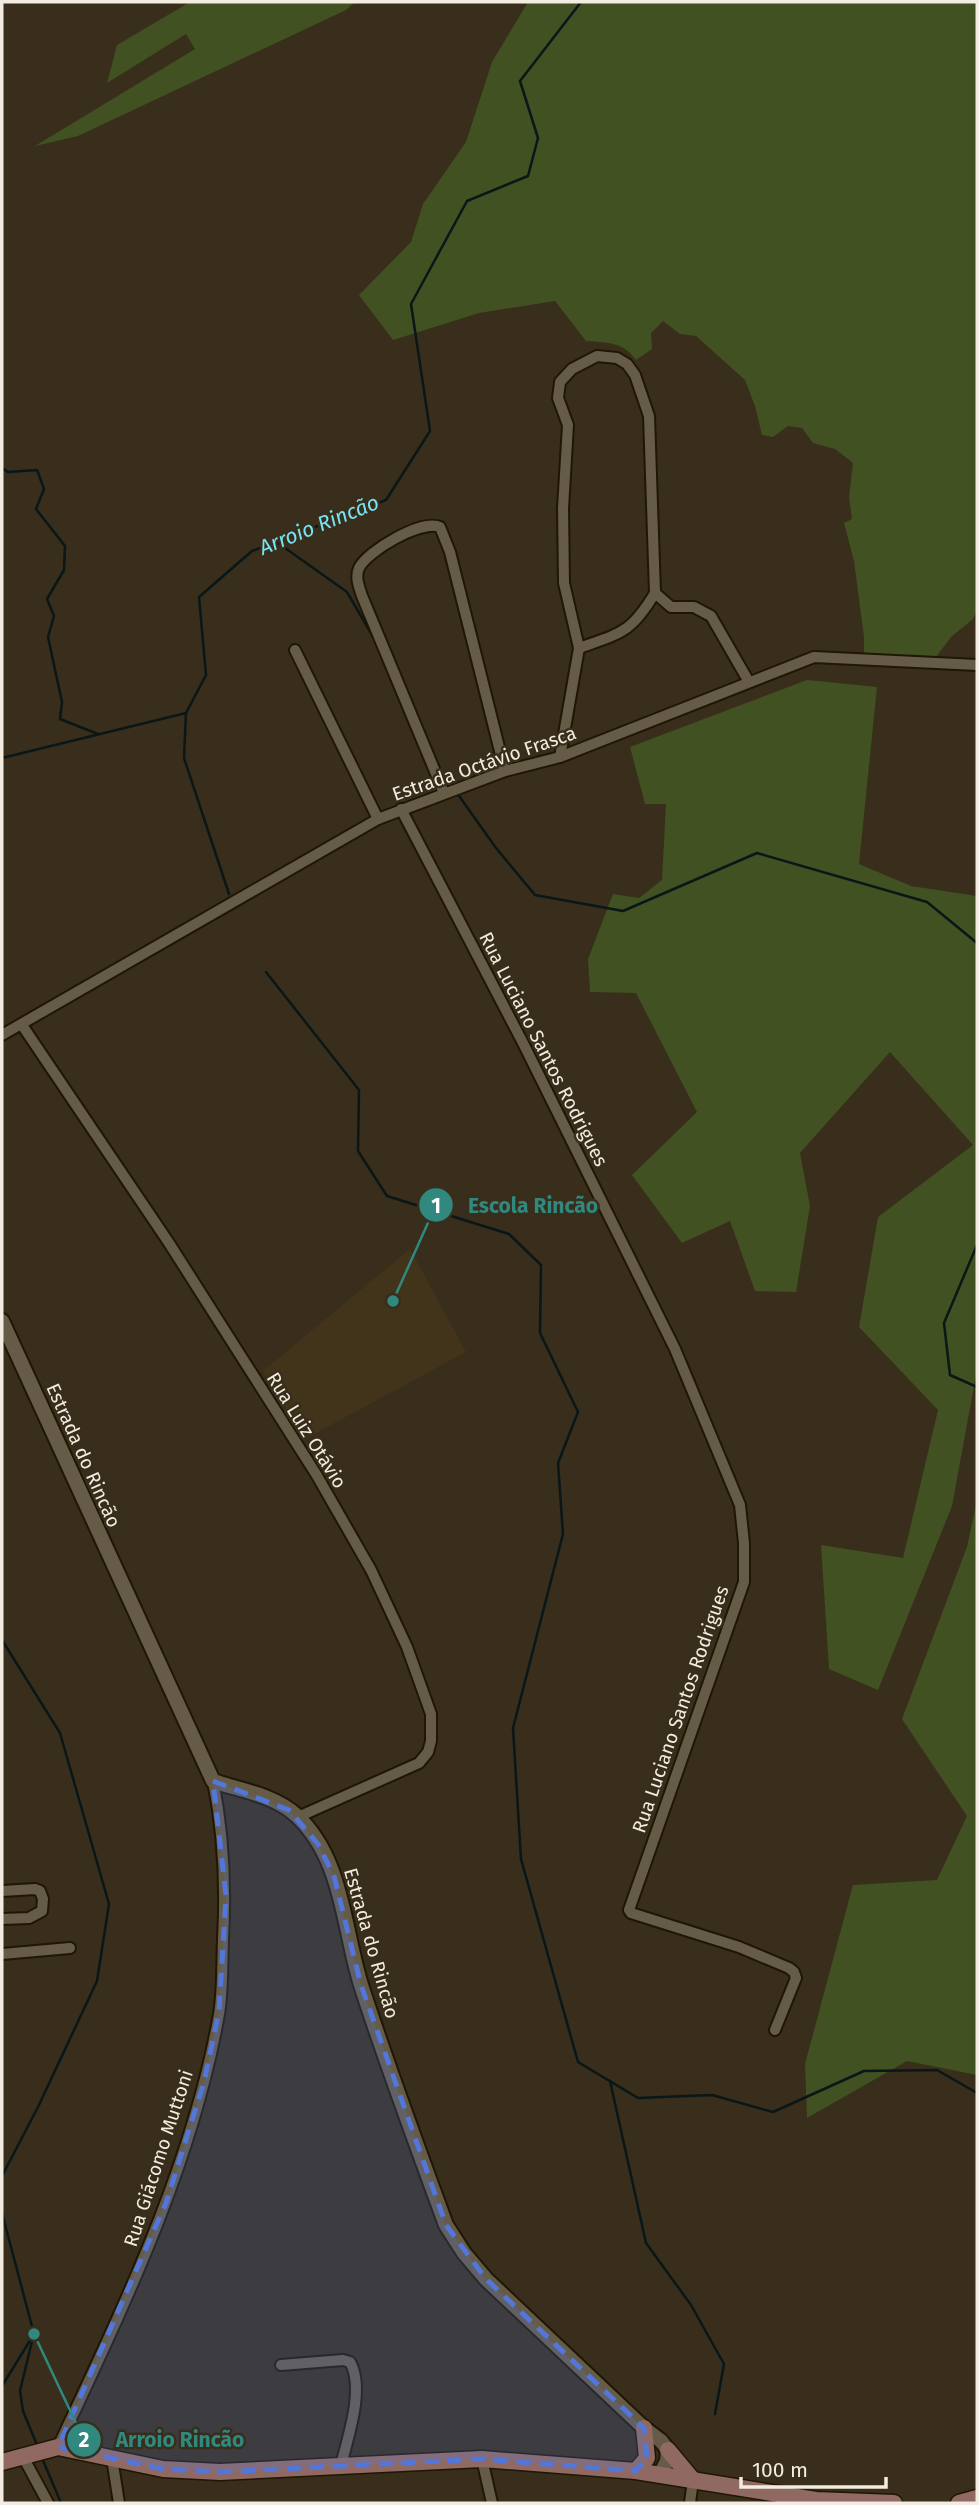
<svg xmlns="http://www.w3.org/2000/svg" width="979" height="2505" viewBox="0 0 979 2505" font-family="'Fira Sans',sans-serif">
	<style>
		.built { fill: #42341a }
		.green { fill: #415121 }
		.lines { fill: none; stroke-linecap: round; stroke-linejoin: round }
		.stream { stroke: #091719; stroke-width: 2.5 }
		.minor-casing { stroke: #1f1604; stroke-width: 14 }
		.tertiary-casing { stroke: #1f1604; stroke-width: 18 }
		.secondary-casing { stroke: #1f1604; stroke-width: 19 }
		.minor { stroke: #665b47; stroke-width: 10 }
		.tertiary { stroke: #665b47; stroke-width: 14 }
		.secondary { stroke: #906963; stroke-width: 16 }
		.marked { fill: #5276da; fill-opacity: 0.2; stroke: #5276da; stroke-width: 5; stroke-dasharray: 14 9; stroke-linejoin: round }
		.labels { text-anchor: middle; stroke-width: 5; stroke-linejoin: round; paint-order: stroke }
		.street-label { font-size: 19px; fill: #f3ece0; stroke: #382e1b }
		.water-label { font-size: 21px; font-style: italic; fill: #77e3f7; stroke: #382e1b }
		.leader { fill: none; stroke: #31887f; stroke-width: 2.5 }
		.callout-dot { fill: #31887f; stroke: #382e1b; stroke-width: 2.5 }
		.mark-label { font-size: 21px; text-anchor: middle; font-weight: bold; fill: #fff }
		.callout-label { font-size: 21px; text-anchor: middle; font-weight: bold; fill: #31887f; stroke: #382e1b; stroke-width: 5; stroke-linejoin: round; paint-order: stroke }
	</style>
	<rect width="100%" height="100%" fill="#382e1b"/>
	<path class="built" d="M410,1249L466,1352L305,1439L263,1371Z"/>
	<g class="green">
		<path d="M190,2H355L346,10L78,136L35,146L195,49L186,34L107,83L117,45Z"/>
		<path d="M528,2H977V610L973,619L951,637L936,657L864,654V637L854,561L844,523L852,519L849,497L853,463L835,449L813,443L802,428L788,426L773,437L762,435L755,406L745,380L696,336L680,334L663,321L651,333L652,349L636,360C622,341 608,343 586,341L555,301L479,313L393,340L359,295L411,242L423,204L466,142L492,62Z"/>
		<path d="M807,680L877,687L859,864L911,886L977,896V1370L952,1506L878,1690L829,1669L821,1545L903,1558L938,1410L859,1327L878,1217L973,1145L890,1052L800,1153L810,1206L796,1292L755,1291L730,1221L682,1243L632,1175L697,1112L636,993L590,992L588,959L613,894L639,898L662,880L666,804H645L630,747Z"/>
		<path d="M977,1500V2075L907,2061L807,2118L805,2064L853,1885L937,1880L967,1816L902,1719L967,1547Z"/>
	</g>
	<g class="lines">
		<g class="stream">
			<path d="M2,468L8,472L37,470L44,489L36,509L65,546L64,570L47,599L54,616L48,637L62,702L60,719L98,734"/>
			<path d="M278,543L347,592L375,640"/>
			<path d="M186,713L184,758L229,894"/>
			<path d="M2,758L186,713L206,675L199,597L252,551L386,500L430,431L411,304L467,201L528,176L538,138L520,81L581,2"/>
			<path d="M440,770L453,788"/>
			<path d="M457,793L496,848L535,895L623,911L757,853L927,902L977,943"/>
			<path d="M266,972L359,1090L358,1151L387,1196L509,1234L541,1265L540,1333L578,1412L558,1463L563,1534L513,1728L521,1859L578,2062L638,2098L712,2095L773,2112L864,2071L937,2070L977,2093"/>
			<path d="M977,1245L944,1323L950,1375L977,1387"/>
			<path d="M2,1640L60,1733L109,1904L97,1981L38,2107L2,2176"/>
			<path d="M610,2081L646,2243L691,2305L724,2364L715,2414"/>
			<path d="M2,2213L34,2334L2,2386"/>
			<path d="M33,2337L20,2391L23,2411L37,2445"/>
			<path d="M42,2458L61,2503"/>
		</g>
		<g class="minor-casing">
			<g id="minor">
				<path d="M579,648C621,633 631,633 655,593"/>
				<path d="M295,650L378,819"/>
				<path d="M560,757L579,648L564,583L563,508L568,425L558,398L560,382L572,369L597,356L617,358L627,364L635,375L649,416L655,593L671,607H694L711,616L749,682"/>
				<path d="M444,793L362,596C359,587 355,577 359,568C367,551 422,519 440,527L450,552L505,771"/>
				<path d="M401,809L524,1045L675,1349L740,1505L744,1543V1582L629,1910L631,1913L739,1947L789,1968L794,1972L796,1978L775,2030"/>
				<path d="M22,1025L169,1243L316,1474L371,1570L407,1647L431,1714V1741L428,1752L419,1763L298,1817"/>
				<path d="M2,1035L378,819L505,771L560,757L814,657L977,665"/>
				<path d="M2,1891L35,1889L40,1891L43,1899L42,1911L29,1918L2,1919"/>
				<path d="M2,1954L70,1948"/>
				<path d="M281,2365L343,2360L350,2362C365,2388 348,2437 341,2465"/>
				<path d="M58,2447C123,2307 192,2167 219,2014C223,1990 222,1964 223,1939C226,1884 224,1835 213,1781"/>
				<path d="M22,2455L48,2503"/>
				<path d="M112,2458L119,2503"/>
				<path d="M482,2459L492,2503"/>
				<path d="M690,2503L693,2480"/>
			</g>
		</g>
		<g class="tertiary-casing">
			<path id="tertiary" d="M2,1321L213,1781C240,1790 274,1795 296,1815C344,1859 343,1930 362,1988C388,2068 417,2146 446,2225L464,2253L486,2279L644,2428L661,2441L668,2450L667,2461L660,2475"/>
		</g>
		<g class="secondary-casing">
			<g id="secondary">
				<path d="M668,2450L693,2480"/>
				<path d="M2,2462L58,2447L163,2469L220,2472L482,2459L636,2471L816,2500L894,2503"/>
				<path d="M636,2471L647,2458L644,2428"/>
				<path d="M959,2503L977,2498"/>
			</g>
		</g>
		<use href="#minor" class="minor"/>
		<use href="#tertiary" class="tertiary"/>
		<use href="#secondary" class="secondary"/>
	</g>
	<path class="marked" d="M213,1781L289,1810L318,1844L334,1876L361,1985L446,2225L486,2279L644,2428L647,2458L636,2471L482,2459L220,2472L163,2469L58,2447L166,2203L204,2082L219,2011L226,1896Z"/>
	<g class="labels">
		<g class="street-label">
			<text transform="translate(484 763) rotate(-19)" y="7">Estrada Octávio Frasca</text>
			<text transform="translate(544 1049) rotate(63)" y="7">Rua Luciano Santos Rodrigues</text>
			<text transform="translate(307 1430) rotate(58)" y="7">Rua Luiz Otávio</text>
			<text transform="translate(84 1455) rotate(66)" y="7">Estrada do Rincão</text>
			<text transform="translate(680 1709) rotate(-71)" y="7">Rua Luciano Santos Rodrigues</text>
			<text transform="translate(372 1943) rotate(74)" y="7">Estrada do Rincão</text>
			<text transform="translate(158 2158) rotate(-72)" y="7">Rua Giácomo Muttoni</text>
		</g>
		<g class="water-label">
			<text transform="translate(319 525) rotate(-22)" y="7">Arroio Rincão</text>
		</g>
	</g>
	<path class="leader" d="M393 1301L436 1205M34 2334L84 2440"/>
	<g class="callout-dot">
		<circle cx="393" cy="1301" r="7"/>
		<circle cx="34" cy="2334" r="7"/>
		<circle cx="436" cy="1205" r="18"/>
		<circle cx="84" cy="2440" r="18"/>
	</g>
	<g class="mark-label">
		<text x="436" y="1213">1</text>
		<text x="84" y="2447">2</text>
	</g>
	<g class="callout-label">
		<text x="533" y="1213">Escola Rincão</text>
		<text x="180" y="2447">Arroio Rincão</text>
	</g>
	<rect width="979" height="2505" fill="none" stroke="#f3ece0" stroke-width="7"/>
	<path d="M741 2477v10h145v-10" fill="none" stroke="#f3ece0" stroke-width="3.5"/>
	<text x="752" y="2477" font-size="21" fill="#f3ece0" stroke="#382e1b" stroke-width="5" paint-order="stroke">100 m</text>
</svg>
